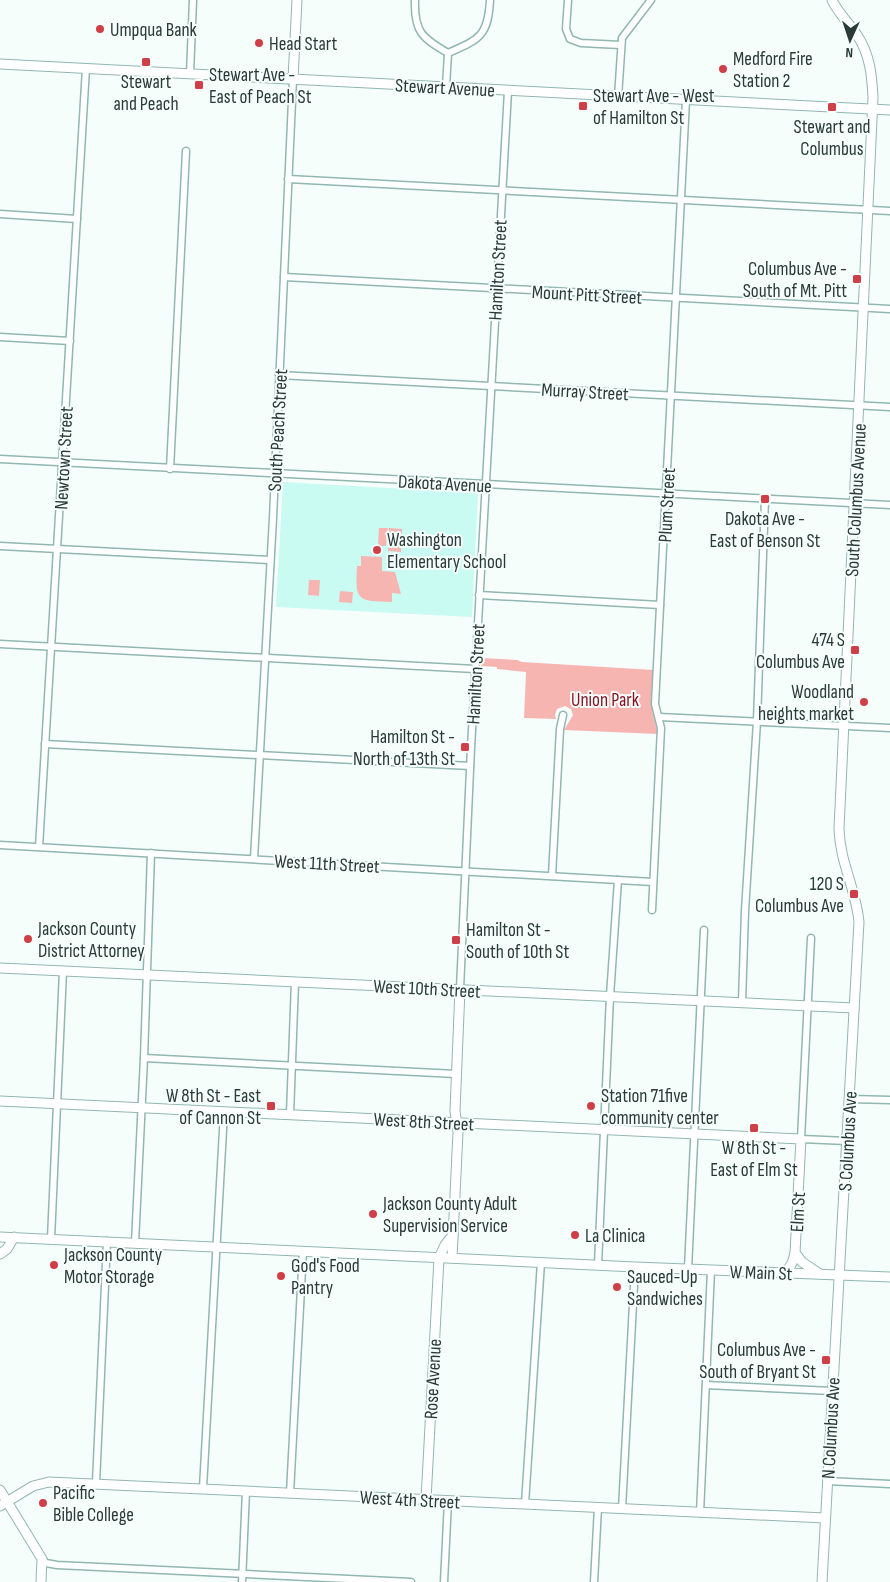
<svg xmlns="http://www.w3.org/2000/svg" width="890" height="1582" viewBox="0 0 890 1582" font-family="'Sofia Sans Condensed',sans-serif">
	<style>
		.built { fill: #c9fbf3 }
		.green { fill: #f7b5b2 }
		.lines { fill: none; stroke-linecap: round; stroke-linejoin: round }
		.street-casing { stroke: #91b7b1; stroke-width: 9 }
		.secondary-casing { stroke: #91b7b1; stroke-width: 11 }
		.street { stroke: #fff; stroke-width: 6 }
		.secondary { stroke: #fff; stroke-width: 9 }
		.poi-dot { fill: #cf3f47; stroke: #f6fefc; stroke-width: 2 }
		.labels { text-anchor: middle; stroke-width: 4; stroke-linejoin: round; paint-order: stroke }
		.poi-label { font-size: 19px; fill: #2a3a37; stroke: #f6fefc; text-anchor: start }
		.street-label { font-size: 19px; fill: #2a3a37; stroke: #f6fefc }
		.park-label { font-size: 19px; fill: #84111f; stroke: #f6fefc }
	</style>
	<rect width="100%" height="100%" fill="#f6fefc"/>
	<path class="built" d="M283,482L478,493L472,617L276,607Z"/>
	<g class="green">
		<path d="M379,528H388L386,546H378Z"/>
		<path d="M389,528L402,529L401,552L388,551Z"/>
		<path d="M361,556L382,557V571L395,572L401,594L392,593V602C357,601 355,601 357,566H361Z"/>
		<path d="M309,580H320L319,596L308,595Z"/>
		<path d="M340,591L353,592L352,603L339,602Z"/>
		<path d="M482,658L517,660L522,662L654,670L652,710L658,734L564,730L573,715L571,709L565,706L557,709L555,715L556,719L524,718L526,672L497,669V667L481,666Z"/>
	</g>
	<g class="lines">
		<g class="street-casing">
			<g id="street">
				<path d="M415,0C414,32 422,38 448,53"/>
				<path d="M568,0L566,29L570,39L581,43L621,45"/>
				<path d="M448,53C480,39 488,36 490,0"/>
				<path d="M190,74L193,0"/>
				<path d="M446,87L448,53"/>
				<path d="M618,97L622,38L651,0"/>
				<path d="M288,179L890,211"/>
				<path d="M0,214L77,219"/>
				<path d="M284,277L890,309"/>
				<path d="M0,337L70,341"/>
				<path d="M279,375L890,407"/>
				<path d="M0,459L890,505"/>
				<path d="M170,469L186,151"/>
				<path d="M0,546L270,560"/>
				<path d="M479,595L660,605"/>
				<path d="M0,644L475,669"/>
				<path d="M659,717L890,728"/>
				<path d="M45,744L470,766"/>
				<path d="M0,845L653,882"/>
				<path d="M39,847L86,68"/>
				<path d="M254,859L273,518L293,79"/>
				<path d="M552,876L560,729L563,715"/>
				<path d="M652,910L661,728L655,704L686,100"/>
				<path d="M811,938L801,1139L847,1141"/>
				<path d="M460,989L471,748L508,91"/>
				<path d="M742,1002L745,911L757,721L765,499"/>
				<path d="M144,1058L456,1074"/>
				<path d="M850,1099L890,1100"/>
				<path d="M290,1114L295,982"/>
				<path d="M51,1239L63,971"/>
				<path d="M135,1243L144,1058L151,853"/>
				<path d="M598,1265L610,996L618,880"/>
				<path d="M688,1269L704,930"/>
				<path d="M706,1385L832,1391"/>
				<path d="M827,1481L890,1484"/>
				<path d="M96,1483L107,1241"/>
				<path d="M203,1488L224,1112"/>
				<path d="M290,1493L303,1251"/>
				<path d="M525,1504L541,1262"/>
				<path d="M622,1509L635,1267"/>
				<path d="M700,1513L711,1270"/>
				<path d="M42,1559L46,1563L57,1565L411,1582"/>
				<path d="M242,1582L246,1491"/>
				<path d="M444,1582L448,1501"/>
				<path d="M594,1582L598,1507"/>
			</g>
		</g>
		<g class="secondary-casing">
			<g id="secondary">
				<path d="M0,64L890,110"/>
				<path d="M293,79L297,0"/>
				<path d="M0,968L854,1008"/>
				<path d="M0,1101L801,1139L795,1253L802,1262L820,1274"/>
				<path d="M0,1237L635,1267L890,1277"/>
				<path d="M0,1254L7,1249L14,1237"/>
				<path d="M452,1258L458,1132L455,1111L460,989"/>
				<path d="M783,1273C791,1268 793,1262 795,1253"/>
				<path d="M0,1490L42,1559L41,1582"/>
				<path d="M426,1500L439,1258L445,1245L453,1235"/>
				<path d="M0,1506L33,1486L49,1482L825,1518"/>
				<path d="M822,1582L859,922C856,889 840,863 839,829L873,98C872,76 870,54 857,35C849,23 838,13 832,0"/>
			</g>
		</g>
		<use href="#street" class="street"/>
		<use href="#secondary" class="secondary"/>
	</g>
	<g class="poi-dot">
		<circle cx="100" cy="29" r="5"/>
		<circle cx="259" cy="43" r="5"/>
		<rect x="141" y="57" width="10" height="10" rx="2.5"/>
		<circle cx="723" cy="69" r="5"/>
		<rect x="194" y="80" width="10" height="10" rx="2.5"/>
		<rect x="578" y="101" width="10" height="10" rx="2.5"/>
		<rect x="827" y="102" width="10" height="10" rx="2.5"/>
		<rect x="852" y="274" width="10" height="10" rx="2.5"/>
		<rect x="760" y="494" width="10" height="10" rx="2.5"/>
		<circle cx="377" cy="550" r="5"/>
		<rect x="850" y="645" width="10" height="10" rx="2.5"/>
		<circle cx="864" cy="702" r="5"/>
		<rect x="460" y="742" width="10" height="10" rx="2.5"/>
		<rect x="849" y="889" width="10" height="10" rx="2.5"/>
		<circle cx="28" cy="939" r="5"/>
		<rect x="451" y="935" width="10" height="10" rx="2.5"/>
		<rect x="266" y="1101" width="10" height="10" rx="2.5"/>
		<circle cx="591" cy="1106" r="5"/>
		<rect x="749" y="1123" width="10" height="10" rx="2.5"/>
		<circle cx="373" cy="1214" r="5"/>
		<circle cx="575" cy="1235" r="5"/>
		<circle cx="54" cy="1265" r="5"/>
		<circle cx="281" cy="1276" r="5"/>
		<circle cx="617" cy="1287" r="5"/>
		<rect x="821" y="1355" width="10" height="10" rx="2.5"/>
		<circle cx="43" cy="1503" r="5"/>
	</g>
	<g class="labels">
		<g class="poi-label">
			<text x="110" y="36">Umpqua Bank</text>
			<text x="269" y="50">Head Start</text>
			<text x="733" y="65">Medford Fire<tspan x="733" dy="22">Station 2</tspan></text>
			<text x="209" y="81">Stewart Ave -<tspan x="209" dy="22">East of Peach St</tspan></text>
			<text x="146" y="88" text-anchor="middle">Stewart<tspan x="146" dy="22">and Peach</tspan></text>
			<text x="593" y="102">Stewart Ave - West<tspan x="593" dy="22">of Hamilton St</tspan></text>
			<text x="832" y="133" text-anchor="middle">Stewart and<tspan x="832" dy="22">Columbus</tspan></text>
			<text x="847" y="275" text-anchor="end">Columbus Ave -<tspan x="847" dy="22">South of Mt. Pitt</tspan></text>
			<text x="765" y="525" text-anchor="middle">Dakota Ave -<tspan x="765" dy="22">East of Benson St</tspan></text>
			<text x="387" y="546">Washington<tspan x="387" dy="22">Elementary School</tspan></text>
			<text x="845" y="646" text-anchor="end">474 S<tspan x="845" dy="22">Columbus Ave</tspan></text>
			<text x="854" y="698" text-anchor="end">Woodland<tspan x="854" dy="22">heights market</tspan></text>
			<text x="455" y="743" text-anchor="end">Hamilton St -<tspan x="455" dy="22">North of 13th St</tspan></text>
			<text x="844" y="890" text-anchor="end">120 S<tspan x="844" dy="22">Columbus Ave</tspan></text>
			<text x="38" y="935">Jackson County<tspan x="38" dy="22">District Attorney</tspan></text>
			<text x="466" y="936">Hamilton St -<tspan x="466" dy="22">South of 10th St</tspan></text>
			<text x="261" y="1102" text-anchor="end">W 8th St - East<tspan x="261" dy="22">of Cannon St</tspan></text>
			<text x="601" y="1102">Station 71five<tspan x="601" dy="22">community center</tspan></text>
			<text x="754" y="1154" text-anchor="middle">W 8th St -<tspan x="754" dy="22">East of Elm St</tspan></text>
			<text x="383" y="1210">Jackson County Adult<tspan x="383" dy="22">Supervision Service</tspan></text>
			<text x="585" y="1242">La Clinica</text>
			<text x="64" y="1261">Jackson County<tspan x="64" dy="22">Motor Storage</tspan></text>
			<text x="291" y="1272">God's Food<tspan x="291" dy="22">Pantry</tspan></text>
			<text x="627" y="1283">Sauced-Up<tspan x="627" dy="22">Sandwiches</tspan></text>
			<text x="816" y="1356" text-anchor="end">Columbus Ave -<tspan x="816" dy="22">South of Bryant St</tspan></text>
			<text x="53" y="1499">Pacific<tspan x="53" dy="22">Bible College</tspan></text>
		</g>
		<g class="street-label">
			<text transform="translate(445 87) rotate(3)" y="7">Stewart Avenue</text>
			<text transform="translate(497 270) rotate(-87)" y="7">Hamilton Street</text>
			<text transform="translate(587 294) rotate(3)" y="7">Mount Pitt Street</text>
			<text transform="translate(585 391) rotate(3)" y="7">Murray Street</text>
			<text transform="translate(277 430) rotate(-87)" y="7">South Peach Street</text>
			<text transform="translate(63 458) rotate(-87)" y="7">Newtown Street</text>
			<text transform="translate(445 483) rotate(3)" y="7">Dakota Avenue</text>
			<text transform="translate(855 500) rotate(-87)" y="7">South Columbus Avenue</text>
			<text transform="translate(666 505) rotate(-87)" y="7">Plum Street</text>
			<text transform="translate(475 674) rotate(-87)" y="7">Hamilton Street</text>
			<text transform="translate(327 863) rotate(3)" y="7">West 11th Street</text>
			<text transform="translate(427 988) rotate(3)" y="7">West 10th Street</text>
			<text transform="translate(424 1121) rotate(3)" y="7">West 8th Street</text>
			<text transform="translate(847 1141) rotate(-87)" y="7">S Columbus Ave</text>
			<text transform="translate(797 1212) rotate(-87)" y="7">Elm St</text>
			<text transform="translate(761 1272) rotate(2)" y="7">W Main St</text>
			<text transform="translate(432 1379) rotate(-87)" y="7">Rose Avenue</text>
			<text transform="translate(830 1428) rotate(-87)" y="7">N Columbus Ave</text>
			<text transform="translate(410 1499) rotate(3)" y="7">West 4th Street</text>
		</g>
		<g class="park-label">
			<text x="605" y="706">Union Park</text>
		</g>
	</g>
	<g transform="translate(850 40) rotate(183)" stroke="#f6fefc" stroke-width="4" paint-order="stroke">
	<path d="M0-4L9 19L0 12L-9 19Z" fill="#2a3a37"/>
	<text y="-8" font-size="14" font-weight="bold" text-anchor="middle" fill="#2a3a37">N</text>
	</g>
</svg>
